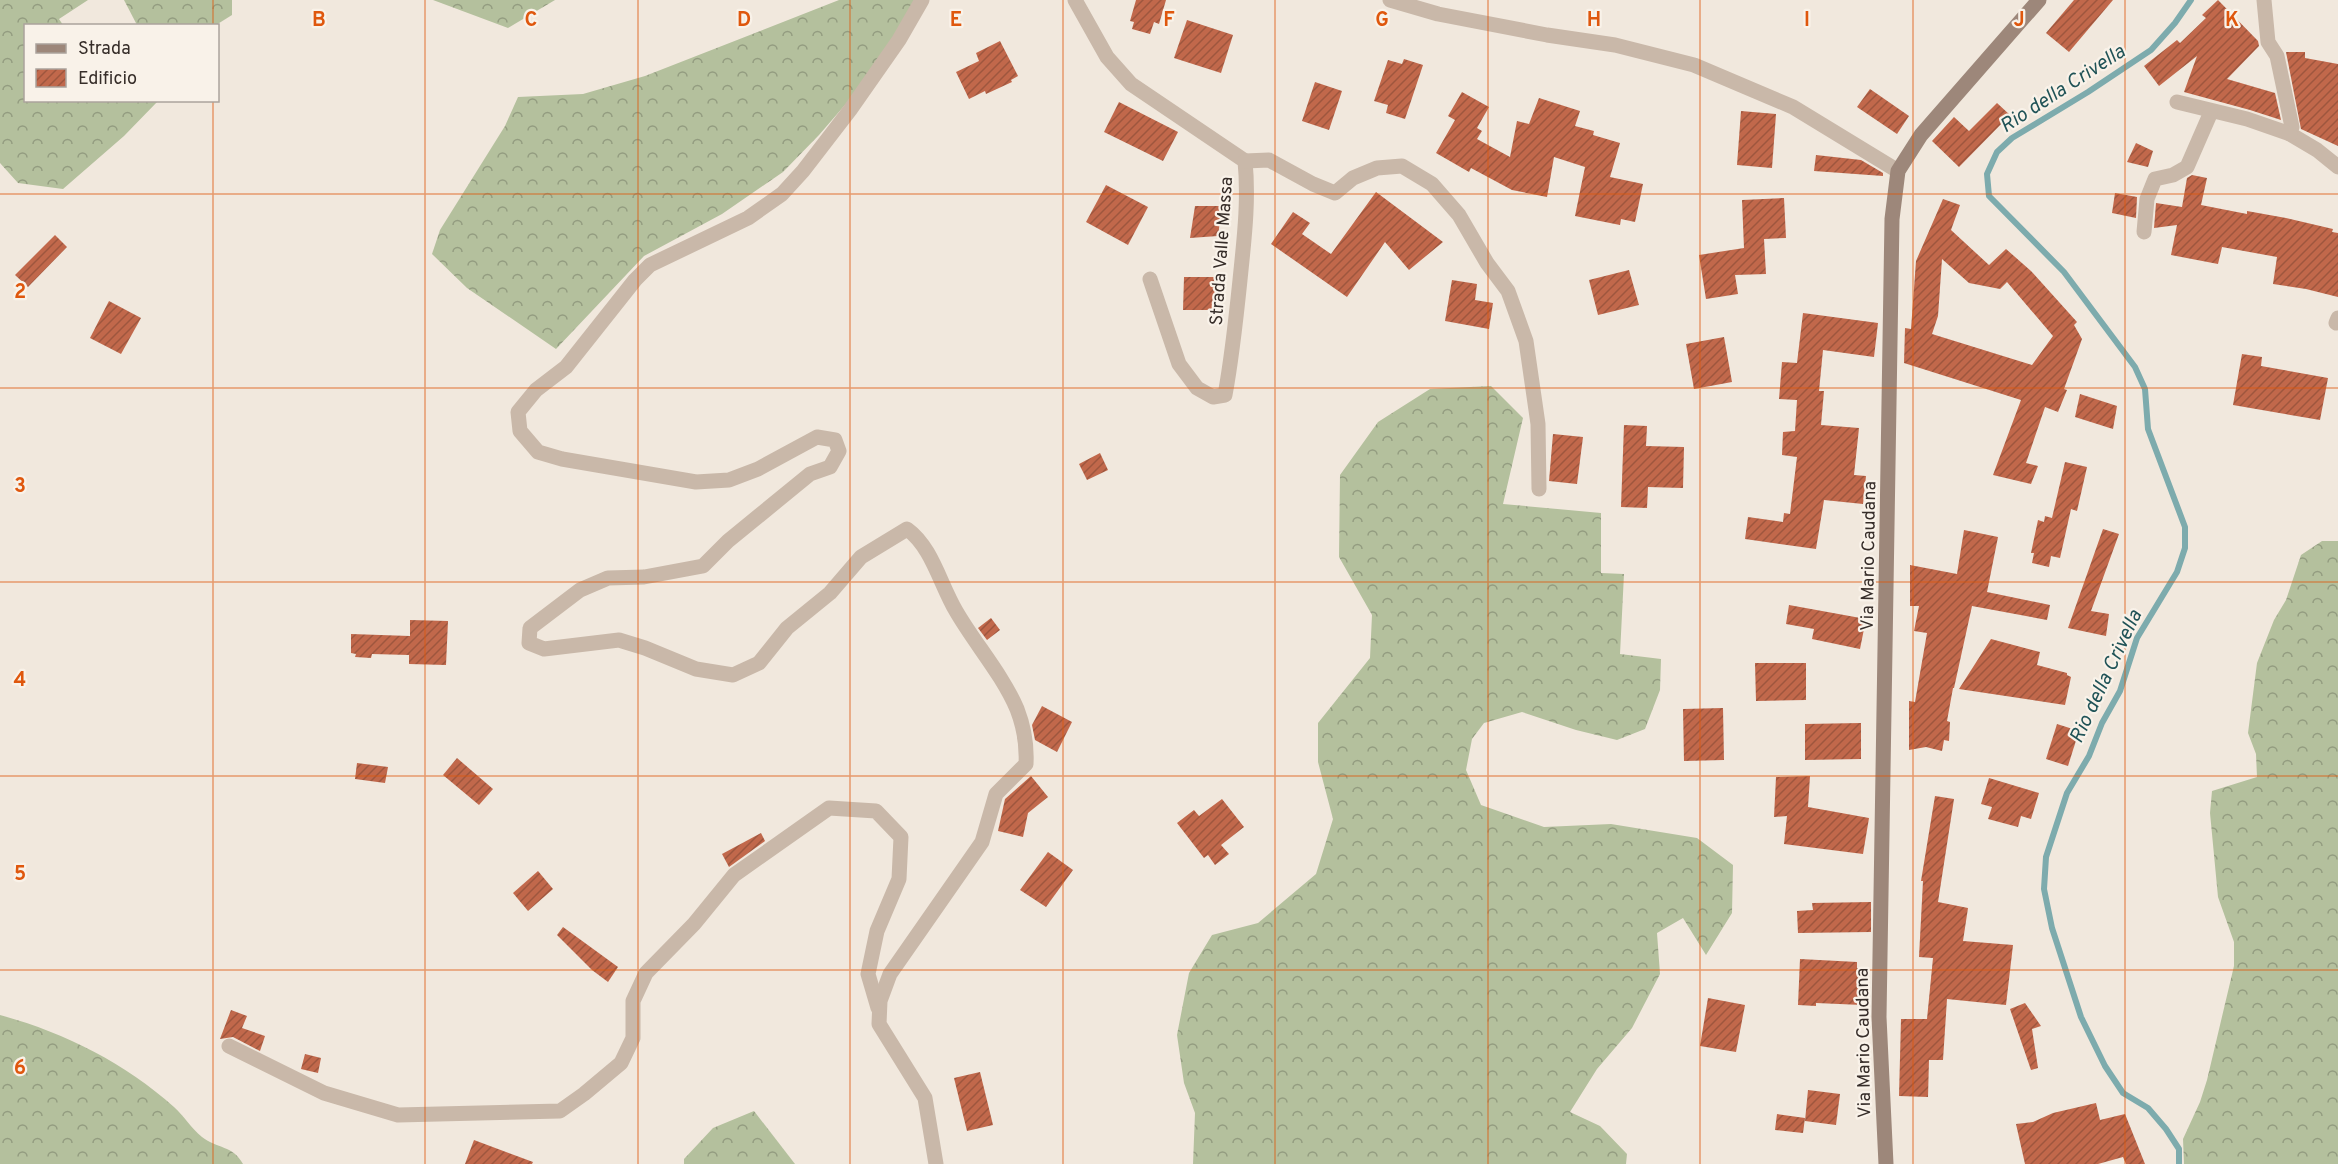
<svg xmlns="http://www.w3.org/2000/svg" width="2338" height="1164" viewBox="0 0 2338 1164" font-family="Overpass,sans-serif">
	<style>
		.forest { fill: url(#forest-crowns) }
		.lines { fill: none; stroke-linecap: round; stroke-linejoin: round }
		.stream { stroke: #7dabad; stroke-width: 6 }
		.building { fill: url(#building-hatch); fill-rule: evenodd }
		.street { stroke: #c9b8a9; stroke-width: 15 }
		.secondary { stroke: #9d877a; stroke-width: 15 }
		.grid { fill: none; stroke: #df570d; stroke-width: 1.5; stroke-opacity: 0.55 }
		.labels { text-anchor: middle; stroke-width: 4.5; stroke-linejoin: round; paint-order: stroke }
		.street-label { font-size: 18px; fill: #362d29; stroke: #f9f2e9 }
		.water-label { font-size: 20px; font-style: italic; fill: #205357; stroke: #f9f2e9 }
		.grid-label { font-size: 20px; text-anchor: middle; font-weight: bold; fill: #df570d; stroke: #f9f2e9; stroke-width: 4.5; stroke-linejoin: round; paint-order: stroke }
	</style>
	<defs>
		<pattern id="forest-crowns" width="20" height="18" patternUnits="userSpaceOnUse" patternTransform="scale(1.5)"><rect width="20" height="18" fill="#b4c09d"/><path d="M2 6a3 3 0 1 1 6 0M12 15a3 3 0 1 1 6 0" fill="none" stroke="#939c80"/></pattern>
		<pattern id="building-hatch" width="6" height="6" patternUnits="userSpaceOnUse" patternTransform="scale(1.5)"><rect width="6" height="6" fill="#c1684b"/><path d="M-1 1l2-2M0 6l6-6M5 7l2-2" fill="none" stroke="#9e563e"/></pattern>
	</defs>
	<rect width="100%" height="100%" fill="#f1e8dd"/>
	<g class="forest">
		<path d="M0,0H88L59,19L63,25L26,26V100L158,101L124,136L63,189L18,183L0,163Z"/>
		<path d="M124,0H232V15L216,25H137Z"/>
		<path d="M433,0H555L508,28Z"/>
		<path d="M839,0H915L889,54L819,135L783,172L722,214L644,256L556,349L467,288L432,254L440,230L505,126L518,97L583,94L645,76Z"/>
		<path d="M1491,386L1523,418L1503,504L1601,513V573L1624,574L1620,654L1661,659L1660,690L1645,729L1617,740L1576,730L1522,712L1484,723L1472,739L1466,770L1481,805L1544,827L1611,824L1697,838L1733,865L1732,913L1706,955L1683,918L1657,933L1660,974L1632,1028L1597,1069L1570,1112L1600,1126L1627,1154L1626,1164H1193L1195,1113L1184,1083L1177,1035L1189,973L1212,935L1258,923L1316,874L1333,819L1318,762V723L1370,658L1372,615L1339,557L1340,475L1378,422L1430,389Z"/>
		<path d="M2322,541H2338V1164H2184L2183,1139L2200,1102L2207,1080L2234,966V942L2218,897L2210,813L2212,791L2257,777L2256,754L2248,733L2257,663L2274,620L2286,600L2301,555Z"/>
		<path d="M0,1015C63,1032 125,1063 174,1107C184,1116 191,1128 202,1137C217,1149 233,1145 243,1164H0Z"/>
		<path d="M754,1111L795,1164H684V1159L713,1128Z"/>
	</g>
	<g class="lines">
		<path class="stream" d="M2179,1164V1149L2166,1129L2148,1108L2123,1093L2105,1066L2081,1017L2052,928L2044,889L2046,857L2067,793L2089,756L2102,723L2120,691L2137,638L2177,572L2185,548V527L2148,429L2145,389L2135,367L2064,272L1989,196L1987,174L1997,152L2012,138L2088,92L2151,50L2175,23L2191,0"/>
	</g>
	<g class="building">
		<path d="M1136,0H1166L1159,24L1154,22L1150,34L1132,29L1134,22L1130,21Z"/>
		<path d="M2074,0H2113L2069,52L2046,33Z"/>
		<path d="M2218,0L2258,41L2259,46L2227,79L2275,93L2281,120L2250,110L2184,92L2197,56L2159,86L2144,66L2177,40L2180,43L2206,18L2202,15Z"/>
		<path d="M1187,20L1233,35L1221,73L1174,58Z"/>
		<path d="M1000,41L1018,76L1011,80L1012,82L986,94L985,91L969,99L956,72L979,61L976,53Z"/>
		<path d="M2286,52H2305V58L2338,64V146L2301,129Z"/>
		<path d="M1404,59L1423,65L1405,119L1386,113L1388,105L1374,101L1388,60L1402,64Z"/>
		<path d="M1315,82L1342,91L1329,130L1302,121Z"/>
		<path d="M1870,89L1909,116L1897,134L1857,107Z"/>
		<path d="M1462,92L1489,107L1477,128L1482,131L1477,139L1510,157L1517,121L1529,124L1539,98L1580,111L1575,126L1594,131L1593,135L1620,143L1610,177L1643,184L1635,222L1621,219L1620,225L1575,216L1585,167L1554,157L1547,197L1512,190L1471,168L1469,172L1436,153L1455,120L1448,116Z"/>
		<path d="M1119,102L1178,132L1163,161L1104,132Z"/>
		<path d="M1997,103L2010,115L1959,167L1932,141L1954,117L1969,131Z"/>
		<path d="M1741,111L1776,114L1772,168L1737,165Z"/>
		<path d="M2136,143L2153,151L2148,167L2127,162Z"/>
		<path d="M1816,155L1861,160L1883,173V176L1814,171Z"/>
		<path d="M2192,175L2207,178L2201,205L2247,214V211L2286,218L2333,229L2332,232L2338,233V297L2306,289L2273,284L2277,257L2222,247L2218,264L2171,255L2177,225L2154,228L2156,203L2182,207L2187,178Z"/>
		<path d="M1106,185L1148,207L1128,245L1086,222Z"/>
		<path d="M1376,192L1443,242L1409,270L1385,242L1347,297L1271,244L1293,212L1310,223L1302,234L1331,254Z"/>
		<path d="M2115,193L2137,197L2136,218L2112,213Z"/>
		<path d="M1784,198L1786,238L1764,239L1766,274L1735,275L1738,294L1706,299L1699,255L1744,248L1742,200Z"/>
		<path d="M1943,199L1960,205L1951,230L1989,265L2006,249L2031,271L2077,322L2074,325L2082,339L2064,389L2067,390L2058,412L2045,407L2026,463L2038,466L2031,484L1993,475L2021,400L1904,363L1905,328L1911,329L1916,261ZM1942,259L1969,283L2000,289L2007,282L2053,336L2032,365L1932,334L1938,316Z"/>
		<path d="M1195,206H1222L1218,236L1190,238Z"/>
		<path d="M55,235L67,247L28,287L15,275Z"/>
		<path d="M1629,270L1639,305L1598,315L1589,280Z"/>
		<path d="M1184,277H1216L1215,310H1183Z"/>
		<path d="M1452,280L1477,284L1475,300L1493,303L1489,329L1445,321Z"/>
		<path d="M109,301L141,318L121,354L90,338Z"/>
		<path d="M1803,313L1878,323L1874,357L1823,350L1819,391H1824L1821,425L1859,428L1854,475L1866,476L1863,504L1824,500L1816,549L1745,539L1748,517L1783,522L1784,513L1790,514L1797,457L1782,455L1783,432L1795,431L1797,400L1779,399L1782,362L1797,363Z"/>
		<path d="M1724,337L1732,382L1694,389L1686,344Z"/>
		<path d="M2242,354L2262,357L2261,366L2328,378L2320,420L2233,405Z"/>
		<path d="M2080,394L2117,406L2113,429L2075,417Z"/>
		<path d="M1624,425L1647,426L1646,446L1684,447L1683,488L1648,487L1647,508L1621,507Z"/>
		<path d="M1553,434L1583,437L1577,484L1549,481Z"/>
		<path d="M1100,453L1108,470L1087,480L1079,464Z"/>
		<path d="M2065,462L2087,467L2077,511L2071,509L2060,558L2051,556L2049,567L2032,563L2034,553H2031L2038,520L2044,522L2045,516L2052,518Z"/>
		<path d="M2103,529L2119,534L2091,611L2109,614L2106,636L2068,628Z"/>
		<path d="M1964,530L1998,537L1987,592L2050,605L2047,620L1972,606L1954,688H1953L1947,721L1950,722L1949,741L1944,740L1942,751L1926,747L1909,750V701L1915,702L1927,633L1914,631L1919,606H1910V565L1957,574Z"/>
		<path d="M1789,605L1866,619L1860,649L1812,639L1814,629L1786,624Z"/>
		<path d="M991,618L1000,630L987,640L978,628Z"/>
		<path d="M410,620L448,621L446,665L409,664V655L372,654L371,658L355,657L356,654L351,653V634L410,636Z"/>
		<path d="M1991,639L2040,652L2037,665L2067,673V675L2071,677L2065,705L1959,689Z"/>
		<path d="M1755,663H1806V700L1756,701Z"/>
		<path d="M1042,706L1072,722L1057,752L1035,740L1032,725Z"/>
		<path d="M1723,708L1724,760L1684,761L1683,709Z"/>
		<path d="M1861,723V759L1805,760V724Z"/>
		<path d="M2057,724L2079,731L2068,766L2046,759Z"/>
		<path d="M457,758L493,789L479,805L443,775Z"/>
		<path d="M357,763L388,767L385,783L355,779Z"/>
		<path d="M1031,776L1048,797L1028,813L1023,837L998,831L1005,799Z"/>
		<path d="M1810,776L1808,807L1869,818L1863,854L1784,844L1787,816L1774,817L1776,777Z"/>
		<path d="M1989,778L2039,793L2031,819L2021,816L2018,827L1988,819L1992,807L1981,804Z"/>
		<path d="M1935,796L1954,799L1938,902L1968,908L1963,941L2013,945L2006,1005L1947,999L1943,1060H1929L1928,1097L1899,1096L1901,1019H1927L1933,958L1919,957L1923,881H1921Z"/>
		<path d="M1222,799L1244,827L1221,845L1229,854L1215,865L1208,855L1204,858L1177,823L1194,810L1199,816Z"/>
		<path d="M761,833L765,841L729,867L722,854Z"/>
		<path d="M1048,852L1073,870L1046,907L1020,890Z"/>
		<path d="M538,871L553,889L528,911L513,893Z"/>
		<path d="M1871,902V932L1798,933L1797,911L1813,910L1812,903Z"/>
		<path d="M563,927L618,967L608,982L592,970L557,935Z"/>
		<path d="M1800,959L1857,962V968H1864L1862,1005L1816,1003V1006L1798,1005Z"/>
		<path d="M1708,998L1745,1005L1736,1052L1700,1046Z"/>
		<path d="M2025,1003L2041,1026L2032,1029L2038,1068L2031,1070L2010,1009Z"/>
		<path d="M231,1010L247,1016L242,1028L265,1036L260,1051L233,1037L220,1039Z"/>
		<path d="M305,1054L321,1058L318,1073L301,1069Z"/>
		<path d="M980,1072L993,1125L967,1131L954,1078Z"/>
		<path d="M1808,1090L1840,1094L1836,1125L1805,1121Z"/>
		<path d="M2096,1103L2100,1120L2125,1114L2145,1164H2126L2123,1157L2098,1164H2025L2016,1124L2033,1122L2053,1113Z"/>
		<path d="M1777,1114L1805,1118L1803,1133L1775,1130Z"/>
		<path d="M474,1140L533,1162L532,1164H465Z"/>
	</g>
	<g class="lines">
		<g class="street">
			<path d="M922,0L899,40L850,110L803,171L782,194L748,218L650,265L635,280L566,367L536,390L518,412L520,431L538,452L562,459L696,482L729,480L758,469L817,437L835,440L839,451L830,467L810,474L728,541L703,566L644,577L608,578L580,590L530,628L529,643L544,649L619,640L645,648L696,669L733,675L759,663L787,628L830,593L861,557L907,529C932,547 940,584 956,611C975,644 1002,674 1017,709C1024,727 1027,745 1026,764L996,794L982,842L890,974L880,1001L879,1024L925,1098L936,1164"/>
			<path d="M1075,0L1107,57L1131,84L1245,161C1249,201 1244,240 1240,280C1236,319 1232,357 1225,395L1213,397L1197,388L1179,364L1150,279"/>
			<path d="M1390,0L1438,14L1547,35L1615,45L1694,65L1793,107L1898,171"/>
			<path d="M2264,0L2268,42L2277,56L2292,127L2290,134L2317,150L2338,167"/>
			<path d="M2177,102L2247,119L2290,134"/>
			<path d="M1245,161L1269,160L1313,184L1335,193L1353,178L1377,168L1402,166L1432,184L1459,215L1487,263L1508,291L1526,341L1538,424L1539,489"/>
			<path d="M2144,232L2147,199L2155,179L2173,175L2187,167L2211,112"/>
			<path d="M2336,323L2338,318"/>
			<path d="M229,1046L324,1093L398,1115L560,1111L584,1094L621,1063L633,1038V1001L646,973L694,924L734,875L829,808L876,811L901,837L899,879L877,931L868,974L878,1008"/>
		</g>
		<path class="secondary" d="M1886,1164L1879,1017L1892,219L1898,171L1921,135L2039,0"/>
	</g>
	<path class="grid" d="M213,0V26M425,0V1164M638,0V1164M850,0V1164M1063,0V1164M1275,0V1164M1488,0V1164M1700,0V1164M1913,0V1164M2125,0V1164M213,100V1164M0,194H2338M0,388H2338M0,582H2338M0,776H2338M0,970H2338"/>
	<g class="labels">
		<g class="street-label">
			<text transform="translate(1221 251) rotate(-86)" y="6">Strada Valle Massa</text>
			<text transform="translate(1868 556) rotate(-89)" y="6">Via Mario Caudana</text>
			<text transform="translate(1863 1043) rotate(-91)" y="6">Via Mario Caudana</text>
		</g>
		<g class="water-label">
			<text transform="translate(2062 88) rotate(-33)" y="7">Rio della Crivella</text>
			<text transform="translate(2105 676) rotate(-65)" y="7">Rio della Crivella</text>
		</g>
	</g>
	<g class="grid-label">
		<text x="319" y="26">B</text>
		<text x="531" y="26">C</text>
		<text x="744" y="26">D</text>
		<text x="956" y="26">E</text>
		<text x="1169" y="26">F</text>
		<text x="1382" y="26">G</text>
		<text x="1594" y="26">H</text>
		<text x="1807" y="26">I</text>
		<text x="2019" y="26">J</text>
		<text x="2232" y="26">K</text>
		<text x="20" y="298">2</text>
		<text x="20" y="492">3</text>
		<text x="20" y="686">4</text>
		<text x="20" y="880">5</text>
		<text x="20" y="1074">6</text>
	</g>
	<rect x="24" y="24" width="195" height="78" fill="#f9f2e9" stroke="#aba39c" stroke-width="1.5"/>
	<rect x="36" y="44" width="30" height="9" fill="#9d877a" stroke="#aba39c" stroke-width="1.5"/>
	<text x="78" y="54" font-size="18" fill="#362d29">Strada</text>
	<rect x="36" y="69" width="30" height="18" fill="url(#building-hatch)" stroke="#aba39c" stroke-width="1.5"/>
	<text x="78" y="84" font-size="18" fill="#362d29">Edificio</text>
</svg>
